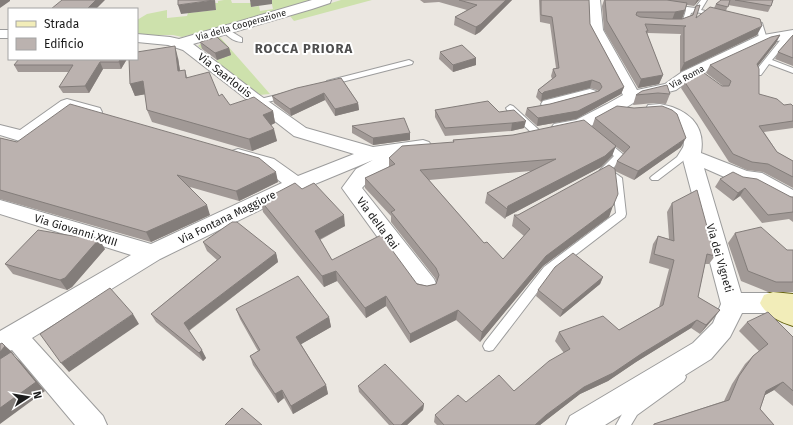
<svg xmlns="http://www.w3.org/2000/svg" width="793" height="425" viewBox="0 0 793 425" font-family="'Fira Sans',sans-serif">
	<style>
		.grass { fill: #cde1ac }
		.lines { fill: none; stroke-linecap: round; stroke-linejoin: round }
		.lane-casing { stroke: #9c9c9c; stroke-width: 2 }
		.street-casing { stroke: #9c9c9c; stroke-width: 2 }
		.secondary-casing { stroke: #65620f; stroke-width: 2 }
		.lane { fill: #fff; fill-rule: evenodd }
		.street { fill: #fff; fill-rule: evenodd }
		.secondary { fill: #f2edb9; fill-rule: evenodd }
		.wall { fill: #a19996; fill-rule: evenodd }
		.shaded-wall { fill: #837d7a }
		.building { fill: #bbb2af; stroke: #837d7a }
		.labels { text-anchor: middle; stroke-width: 4; stroke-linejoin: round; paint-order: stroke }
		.far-street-label { font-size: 9px; fill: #1b1b1b; stroke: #fff }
		.street-label { font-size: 11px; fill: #1b1b1b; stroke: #fff }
		.far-district-label { font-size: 13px; font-weight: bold; letter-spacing: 1px; fill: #4e4e4e; stroke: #fff }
	</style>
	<rect width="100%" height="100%" fill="#ebe7e1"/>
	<g class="grass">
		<path d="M224,0H231L232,3H251V7L259,6L260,11L273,9L271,0H316L182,37L173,35H137V20L147,14L167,10V18L187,16L188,13L216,10L215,3H218V1Z"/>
		<path d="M341,0H372L294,21L290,16Z"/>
		<path d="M219,36L270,94L259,95L214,61L231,55L219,44L202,49L198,46L206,40Z"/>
	</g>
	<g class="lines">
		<g class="lane-casing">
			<g id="lane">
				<path d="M701,0H707L701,10L719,14V16L695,12L691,13L688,23L675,24V22L683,20L686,10L672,7V5L695,8Z"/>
				<path d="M750,20L762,23L767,39L766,41H763L759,39L757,25L748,23L747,22Z"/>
				<path d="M224,27L242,38V42C233,42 226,35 221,29Z"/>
				<path d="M786,33H792L793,35L772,60L793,68V73L769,64L761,75H755L754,73Z"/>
				<path d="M409,60L413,62L412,64L330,85L326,83L327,81Z"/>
				<path d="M285,93L289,95L288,97L259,104L255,102L256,100Z"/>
				<path d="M510,105L513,106L539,130L540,132L539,134H533L507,110L506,108Z"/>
				<path d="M604,140L607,141L625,156L611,170L622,178L626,214L625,217L552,273L493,350L489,351L485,350L483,346L485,342L544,267L616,213L612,179L600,170L614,156L601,145L600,143Z"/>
				<path d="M690,140L694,143L683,161L658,180H652L650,178L652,176L677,157L687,141Z"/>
				<path d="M680,371L684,373L686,377L684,381L637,415L631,425H616L627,405Z"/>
			</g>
		</g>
		<g class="street-casing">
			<g id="street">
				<path d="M312,0H331L330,3L312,9L193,44L258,94L306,128L373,147L423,140L429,142L432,146L429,150L401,155L391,165L370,179L362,188L434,279L437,286L434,293L426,295L418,293L342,188L356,169L373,160L303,189L160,259L32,338L103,416L107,425H75L12,350L0,355V331L131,255L0,214V200L151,244L282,183L262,167L232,159L229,155L232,151L238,149L274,159L298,176L354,154L294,136L183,50L168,45L137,42V34L170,37L179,39Z"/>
				<path d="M588,0H600L603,30L637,90L665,84L682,72L758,36L793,30V38L767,43L692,78L676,90L638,100L619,112L587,128L560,133L554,132L551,128L554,124L576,120L607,104L623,95L589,30Z"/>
				<rect x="0" y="30" width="9" height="8"/>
				<path d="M590,89L596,91L598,94L596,97L549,109L543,107L541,104L543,101Z"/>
				<path d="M67,99L100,108L102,112L100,116L94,117L69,110L29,140L23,142L0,135V125L20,130L61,101Z"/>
				<path d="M660,104C687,109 706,124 701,153L747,171L762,173L793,190V205L786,203L752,185L738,183L704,168L741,293H773L781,296L784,303L781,310L773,313H742L730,337L711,359L605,425H566L570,416L693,343L713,323L721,304L682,156C686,137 685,122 664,115C659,113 653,114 648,113L646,109L648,105Z"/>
			</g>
		</g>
		<g class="secondary-casing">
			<path id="secondary" d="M773,292L793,294V326C780,322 766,315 760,303L764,295Z"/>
		</g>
		<use href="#lane" class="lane"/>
		<use href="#street" class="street"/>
		<use href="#secondary" class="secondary"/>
	</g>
	<g class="wall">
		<path d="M420,0H512L480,32L475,35L454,25L455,17L467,10L439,2L424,3Z"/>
		<path d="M539,0H589L590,24L624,87L621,94L576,119L537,126L525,115L527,108L550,104L598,91L597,90L590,88L543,100L541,102L536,97L538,90L552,79L551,76L553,69L556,68L550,24L540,22Z"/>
		<path d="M604,0H699L694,6L687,5L682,19L692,15L696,6V18L714,8L716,4L721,0H773L771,6L768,12L728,5L726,11L757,35L680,72V36L681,34L648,33L647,34L663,75L659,84L638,88L604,30L602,6Z"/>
		<path d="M780,35L776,43L758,66L759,94L784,105L793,106V128L764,132L777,152L793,161V188L763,172L747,170L729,162L681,88L684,81L723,86L706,73L710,65Z"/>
		<path d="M793,35V66L775,59L778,52Z"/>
		<path d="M200,42L229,48L231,55L217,60L202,49Z"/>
		<path d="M440,52L476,58V65L453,72L439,59Z"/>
		<path d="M178,58L180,71L185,70L187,77L219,96L230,105L273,111L275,123L271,125L277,141L252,151L152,122L147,110L145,94L135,96L130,84Z"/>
		<path d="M127,59L121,69H103L89,93H63L59,87L69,72H18L14,65Z"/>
		<path d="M341,78L358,103L359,110L335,116L325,100L291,116L274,103L272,96Z"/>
		<path d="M642,91L670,94L666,104L654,103L633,105L636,95Z"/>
		<path d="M435,110L499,112L524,128L511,131L445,136L435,117Z"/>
		<path d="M595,118L681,147L634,180L615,171L609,217L543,266L480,342L456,320L410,343L386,306L366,318L337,281L324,287L263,212L261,201L345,226L320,240L332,260L427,286L436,284L437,282L435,278L391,222V216L365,188V178L389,167V158L453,142V140L513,135L592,127ZM615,146L624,153L617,161L614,169L518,215H514L512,226L524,236L503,259L484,243L429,180L531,171L487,193L485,203L505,219L506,217L601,167L612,156Z"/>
		<path d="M352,126L410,133V140L373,145L352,133Z"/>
		<path d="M0,138L17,142L278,182L239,201L190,187L210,215L151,242L0,199Z"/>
		<path d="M720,179L793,197V222L789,219L762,223L740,196L733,201L715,187Z"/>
		<path d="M672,203L715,256L709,264H705L698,297L720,310L700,334L691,328L636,362L608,381L580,394L540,425H437L434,422L435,415L466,402L514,391L564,353L555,341L559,332L619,330L659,307L669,269L649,263L653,244L658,236L669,239L667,212Z"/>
		<path d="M735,233L787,250H793V292H768L741,281L728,243Z"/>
		<path d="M79,237L105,249L72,287L67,290L13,274L5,264Z"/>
		<path d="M203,242L276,253L278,262L189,331L206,358L203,361L156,322L151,314L217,260L207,251Z"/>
		<path d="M603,277L600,284L560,317L536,296L538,290Z"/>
		<path d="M236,309L329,317L331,327L301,344L326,385L328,394L293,414L284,398L278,403L253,365L250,356L258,351L240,319Z"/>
		<path d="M747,322L793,337V406L774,390L765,395L760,409L774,425H653L654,424L724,401L732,384L745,364L753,356L759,351L739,331Z"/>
		<path d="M358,386L424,404L423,410L407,425H389L359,392Z"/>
	</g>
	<g class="shaded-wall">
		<path d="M0,0H10V1L0,8Z"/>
		<path d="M96,0H105L96,9H89L88,8Z"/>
		<path d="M215,0L216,10L181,14L178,5Z"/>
		<path d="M250,0H272V4L251,7Z"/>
		<path d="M506,0H512L480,32L475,35L476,27Z"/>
		<path d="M697,0H699L694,6Z"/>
		<path d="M685,10L682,19L672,20L675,12Z"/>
		<path d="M762,26L757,35L680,72L684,63Z"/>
		<path d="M780,35L776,43L753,72L757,64Z"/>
		<path d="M175,46L178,58L182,83L178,71Z"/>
		<path d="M229,48L231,55L217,60L215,53Z"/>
		<path d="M476,58V65L453,72V65Z"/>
		<path d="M120,59H127L121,69L119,62Z"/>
		<path d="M100,62L103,69L89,93L85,86Z"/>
		<path d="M663,75L659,84L638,88L641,79Z"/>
		<path d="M592,80L590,88L543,100L541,102L542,94L544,92Z"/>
		<path d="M143,81L147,94L135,96L130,84Z"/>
		<path d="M624,87L621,94L576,119L537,126L538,118Z"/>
		<path d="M324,93L325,100L291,116L290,109Z"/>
		<path d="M358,103L359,110L335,116V109Z"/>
		<path d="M273,111L275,123L265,128L263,115Z"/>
		<path d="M526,121L524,128L511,131L512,123Z"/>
		<path d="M274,129L277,141L252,151L249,139Z"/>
		<path d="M410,133V140L373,145V138Z"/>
		<path d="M686,138L681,147L634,180L638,171Z"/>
		<path d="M616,146L612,156L601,167L506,217L505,219L507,209L508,206Z"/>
		<path d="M276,172L278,182L239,201L236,191Z"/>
		<path d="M745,188L740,196L733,201L738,193Z"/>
		<path d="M207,205L210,215L151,242L146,232Z"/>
		<path d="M613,206L609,217L543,266L480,342L482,332L546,256Z"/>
		<path d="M344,215L345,226L316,241L315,231Z"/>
		<path d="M99,239L105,249L72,287L67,290L60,280Z"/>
		<path d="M276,253L278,262L188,331L184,323Z"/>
		<path d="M336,271L337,281L324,287L322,276Z"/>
		<path d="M603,277L600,284L560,317L563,310Z"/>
		<path d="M386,296V306L366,318L365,308Z"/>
		<path d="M458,310L456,320L410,343V334Z"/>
		<path d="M720,310L713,319L700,334L706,325Z"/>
		<path d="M133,314L139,324L69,372L61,363Z"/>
		<path d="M329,317L331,327L298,346L296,337Z"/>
		<path d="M697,320L691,328L636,362L608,381L580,394L540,425H535L546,415L584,387L641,354Z"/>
		<path d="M2,343L12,352L14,355V356L20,361L45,391L0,424V352Z"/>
		<path d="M202,350L206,358L203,361L199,353Z"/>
		<path d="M783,382L774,390L758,399L766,391Z"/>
		<path d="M326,385L328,394L293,414L291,406Z"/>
		<path d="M282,390L284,398L278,403L275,394Z"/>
		<path d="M424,404L423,410L407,425H401Z"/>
	</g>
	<g class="building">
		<path d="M62,0H96L88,8L90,9H51Z"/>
		<path d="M178,0H214L178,5Z"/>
		<path d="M459,0H506L481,24L476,27L455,17L477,5Z"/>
		<path d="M541,0H589L590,24L624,87L578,111L538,118L527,108L550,104L599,91L602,87L600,83L592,80L544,92L542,94L538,90L556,76L553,69L559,68L552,17L541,15Z"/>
		<path d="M605,0H667L687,3L685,10L675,12H637L636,15L640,17L667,19H682L693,15L696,6L700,5L696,18L710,7L760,19L762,26L684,63V27L686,26L645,24L648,31H646L663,75L641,79L607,21Z"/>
		<path d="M721,0H730L728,7L716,4Z"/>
		<path d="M735,0H773L771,6Z"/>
		<path d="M780,35L757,64L759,69V94L777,99L784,105L791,104L793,106V121L759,126L777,152L793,161V177L768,164L752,162L733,154L684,81L700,70L722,86H729L731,81L710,65L771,37Z"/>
		<path d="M793,35V58L778,52Z"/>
		<path d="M217,37L229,48L215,53L200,42Z"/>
		<path d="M462,45L476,58L453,65L440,52Z"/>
		<path d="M175,46L178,71L185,70L186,78L209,72L219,96L222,94L230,105L254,97L273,111L263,115L274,129L249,139L147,110L143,81L130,84L129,59H137V52Z"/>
		<path d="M19,59H120L119,62H100L85,86L59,87L73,65H14Z"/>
		<path d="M341,78L358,103L335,109L324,93L290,109L272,96L297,88Z"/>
		<path d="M667,85L670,94L658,93L636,95L642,91Z"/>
		<path d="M488,101L499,112L514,110L526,121L512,123L445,128L435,110Z"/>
		<path d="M70,104L259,158L276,172L236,191L177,175L207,205L146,232L0,190V138L17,142Z"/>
		<path d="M617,106L634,108L662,106L672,110L677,114L686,138L638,171L617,161L630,147L595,118Z"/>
		<path d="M404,118L410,133L373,138L352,126Z"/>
		<path d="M584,120L616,146L605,156L508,206L507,209L487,193L556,159L420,170L484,243L487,242L503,259L530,229L514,215H518L609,165L615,169L618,194L613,206L546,256L482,332L458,310L410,334L386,296L365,308L336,271L322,276L261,201L295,183L302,189L314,183L344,215L315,231L332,260L381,235L417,284L427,286L436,284L439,275L436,268L391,212L395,210L365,178L395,164L389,158L402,146L454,142L453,140L513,135Z"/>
		<path d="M733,172L743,177L757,179L791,197H793V212L768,215L745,188L738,193L720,179Z"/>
		<path d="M697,190L715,256L707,254L698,297L720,310L706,325L697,320L641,354L613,373L584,387L546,415L535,425H444L435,415L458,395L466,402L499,375L514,391L549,361L570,349L559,332L603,316L619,330L663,305L674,260L654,254L658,236L674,241L672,203Z"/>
		<path d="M232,222H237L276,253L184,323L202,350L199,353L151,314L221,257L203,242Z"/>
		<path d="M761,227L787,250H793V282H776L748,271L735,233Z"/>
		<path d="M38,230L79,237L80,232L99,239L65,278L60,280L5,264Z"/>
		<path d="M573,253L603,277L563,310L538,290L555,267Z"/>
		<path d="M298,276L329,317L296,337L326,385L291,406L282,390L275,394L250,356L260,350L236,309Z"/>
		<path d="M110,288L133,314L61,363L40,334Z"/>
		<path d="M768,312L793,337V391L783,382L766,391L760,409L774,425H654V424L729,400L739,376L753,356L768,344L747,322Z"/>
		<path d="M2,343L5,346L0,352V344Z"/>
		<path d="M11,352L36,382L0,408V359Z"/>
		<path d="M385,364L424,404L401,425H394L358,386Z"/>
		<path d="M242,408L262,425H225Z"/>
	</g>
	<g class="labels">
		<g class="far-street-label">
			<text transform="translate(241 25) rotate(-16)" y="3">Via della Cooperazione</text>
			<text transform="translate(687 77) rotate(-29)" y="3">Via Roma</text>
		</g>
		<g class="street-label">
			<text transform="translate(225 75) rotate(38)" y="4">Via Saarlouis</text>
			<text transform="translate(227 217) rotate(-26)" y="4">Via Fontana Maggiore</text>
			<text transform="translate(378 223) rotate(53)" y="4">Via della Rai</text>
			<text transform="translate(76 230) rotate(17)" y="4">Via Giovanni XXIII</text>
			<text transform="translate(720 258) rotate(74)" y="4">Via dei Vigneti</text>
		</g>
		<g class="far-district-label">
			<text x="304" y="53">ROCCA PRIORA</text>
		</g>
	</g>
	<rect x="8" y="8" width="130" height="52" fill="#ffffff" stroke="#a4a4a4"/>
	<rect x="16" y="21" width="20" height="6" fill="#f2edb9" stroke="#a4a4a4"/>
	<text x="44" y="28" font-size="12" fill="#1b1b1b">Strada</text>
	<rect x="16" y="38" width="20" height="12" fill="#bbb2af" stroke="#a4a4a4"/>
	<text x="44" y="48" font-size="12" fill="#1b1b1b">Edificio</text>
	<g transform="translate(28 397) rotate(78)" stroke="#ffffff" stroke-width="3" paint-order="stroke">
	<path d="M0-3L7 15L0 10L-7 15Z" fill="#1b1b1b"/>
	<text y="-6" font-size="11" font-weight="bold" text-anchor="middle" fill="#1b1b1b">N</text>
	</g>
</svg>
